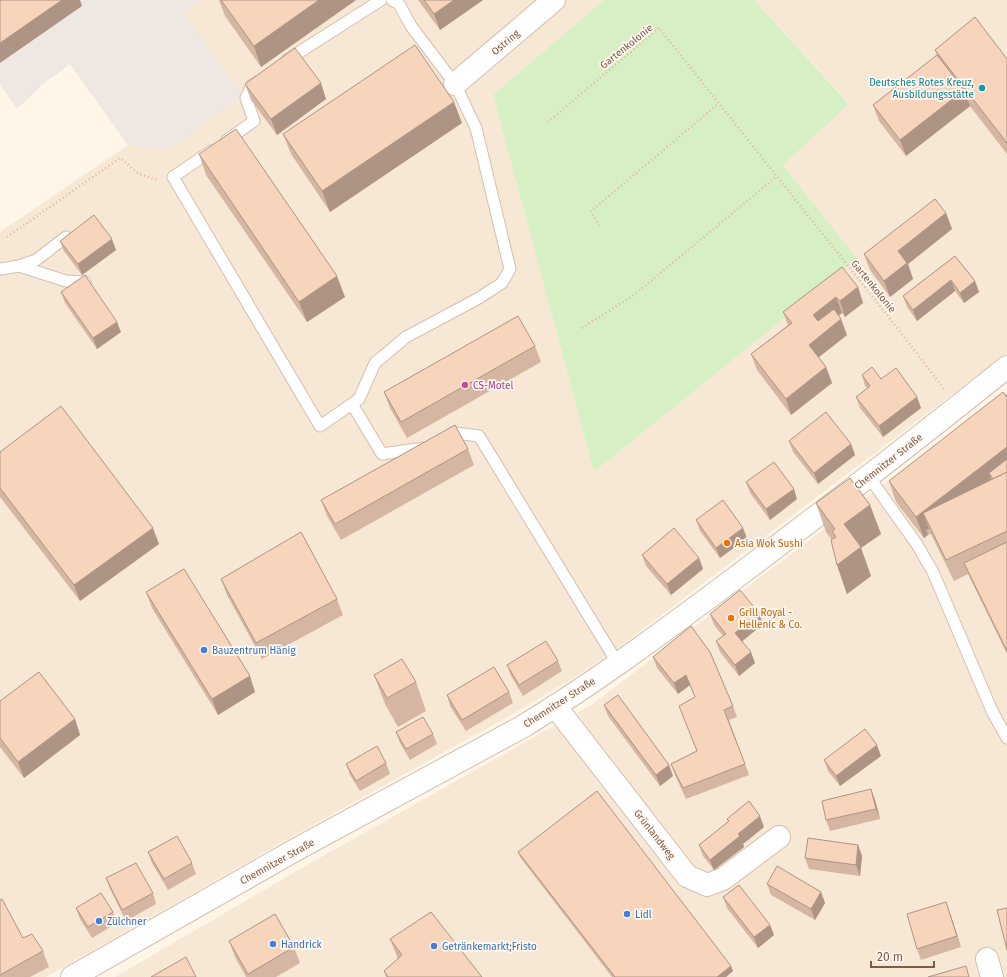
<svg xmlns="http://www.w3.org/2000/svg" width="1007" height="977" viewBox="0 0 1007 977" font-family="'Fira Sans',sans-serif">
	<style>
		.residential { fill: #f7e8d5 }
		.industrial { fill: #efe8e2 }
		.green { fill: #d6efc4 }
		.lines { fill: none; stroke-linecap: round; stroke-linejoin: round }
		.service-casing { stroke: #d5bfaf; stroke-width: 13 }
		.minor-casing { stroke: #d5bfaf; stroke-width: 24 }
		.tertiary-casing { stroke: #d5bfaf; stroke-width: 24 }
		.path { stroke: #deb79e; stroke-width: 2.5; stroke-dasharray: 1 3; stroke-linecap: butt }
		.service { stroke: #fff; stroke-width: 11 }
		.minor { stroke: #fff; stroke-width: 22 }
		.tertiary { stroke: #fff; stroke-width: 22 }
		.wall { fill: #d4b6a2 }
		.shaded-wall { fill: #ad9484 }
		.building { fill: #f7d4bc; stroke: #ad9484 }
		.culture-dot { fill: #0f9aa8; stroke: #fff9f1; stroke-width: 1.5 }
		.hotel-dot { fill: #d1479c; stroke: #fff9f1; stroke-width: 1.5 }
		.food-dot { fill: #e8710a; stroke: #fff9f1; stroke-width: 1.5 }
		.shop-dot { fill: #3f7fe0; stroke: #fff9f1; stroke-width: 1.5 }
		.labels { text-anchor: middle; stroke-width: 3.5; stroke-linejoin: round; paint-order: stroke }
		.street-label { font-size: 10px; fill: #7d5b48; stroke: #fff9f1 }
		.culture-label { font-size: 10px; fill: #0d838f; stroke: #fff9f1; text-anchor: end }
		.hotel-label { font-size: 10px; fill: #b23c85; stroke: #fff9f1; text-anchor: start }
		.food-label { font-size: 10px; fill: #c56008; stroke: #fff9f1; text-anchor: start }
		.shop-label { font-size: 10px; fill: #366cbe; stroke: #fff9f1; text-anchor: start }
	</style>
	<rect width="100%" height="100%" fill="#fff6e8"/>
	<g class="residential">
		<path d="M201,0H604L493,95L594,472L856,259L783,165L849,103L754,0H1007V353L619,647L575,677L518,711L295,835L46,977H0V232L128,145L167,151L242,95L183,13Z"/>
		<path d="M1007,391V977H115L307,865L591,705Z"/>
	</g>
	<path class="industrial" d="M0,0H201L183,13L242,95L167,151L128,145L70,64L43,84L17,109L0,85Z"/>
	<path class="green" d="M604,0H754L849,104L783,165L857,259L594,472L493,95Z"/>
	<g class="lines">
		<g class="service-casing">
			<g id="service">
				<path d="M287,60L381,0"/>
				<path d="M227,140L254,121L246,98L252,85L257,82"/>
				<path d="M211,151L173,177L320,426L359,399L375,363L406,337L479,298L502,283L510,269L476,128L455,84L411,26L399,4L392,0"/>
				<path d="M19,266L36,260L66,237"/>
				<path d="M0,269L19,266L66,281L85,282"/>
				<path d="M352,404L382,454L424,448"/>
				<path d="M446,438L456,433L479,436L618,664"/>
				<path d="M869,477L916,543L933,572L992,711L1007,738"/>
			</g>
		</g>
		<g class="minor-casing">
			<g id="minor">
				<path d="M455,84L554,0"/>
				<path d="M555,706L687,876L707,885L723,879L779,837"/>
				<path d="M987,959L992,977"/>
			</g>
		</g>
		<g class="tertiary-casing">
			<path id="tertiary" d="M72,977L297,849L522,727C599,680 671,626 743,572C832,505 920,437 1007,367"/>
		</g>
		<g class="path">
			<path d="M548,122L659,28L891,320L944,389"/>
			<path d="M599,226L591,211L718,104"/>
			<path d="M7,237L120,158L139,174L157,180"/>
			<path d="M582,328L634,295L776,177"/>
		</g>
		<use href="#service" class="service"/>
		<use href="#minor" class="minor"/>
		<use href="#tertiary" class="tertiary"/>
	</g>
	<g class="wall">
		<path d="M219,0H356L261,67L225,16Z"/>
		<path d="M418,0H483L440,30Z"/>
		<path d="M935,50L1007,59V154L970,106L906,156L879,121L873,105L937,55Z"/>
		<path d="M245,84L326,99L277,135L251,100Z"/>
		<path d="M462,123L330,212L291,154L283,134Z"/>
		<path d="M199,154L345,297L307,322L206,175Z"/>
		<path d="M946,213L952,229L908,264L913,279L890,297L870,270L864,254Z"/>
		<path d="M60,241L116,250L82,275L64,251Z"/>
		<path d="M955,256L975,281L979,292L964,303L955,291L917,321L907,307L903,296Z"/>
		<path d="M858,287L863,303L845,317L842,313L838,315L847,335L819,357L826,367L832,383L791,415L757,370L751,354L788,325L783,312Z"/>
		<path d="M61,292L121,332L97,349L65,303Z"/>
		<path d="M535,346L541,362L407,438L390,408L384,392Z"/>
		<path d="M862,375L881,379L917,397L921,408L883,437L860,408L856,397L867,388L865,386Z"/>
		<path d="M1007,394V654L968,574L954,581L931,534L928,535L924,538L896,502L889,481Z"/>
		<path d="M789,441L851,444L855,455L818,484L793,452Z"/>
		<path d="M468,449L474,465L341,540L327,516L321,500Z"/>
		<path d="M0,452L159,544L80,601L0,497Z"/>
		<path d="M746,482L797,499L770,520L750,493Z"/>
		<path d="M816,503L870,505L881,534L861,548L871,576L847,594L837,565L832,540L826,532Z"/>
		<path d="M696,520L747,538L720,558L700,531Z"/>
		<path d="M642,555L699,558L703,569L671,595L646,566Z"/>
		<path d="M221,579L337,599L343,615L262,659L227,595Z"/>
		<path d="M146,592L255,692L218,715L152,608Z"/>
		<path d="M710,614L763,624L742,641L755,663L739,676L720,652L716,641L723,636L714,625Z"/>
		<path d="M653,657L733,706L737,717L729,720L749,775L686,799L675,775L671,764L696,751L695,697L690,685L678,694L657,668Z"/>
		<path d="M558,661L562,671L523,696L511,676L507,665Z"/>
		<path d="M374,675L416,682L426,711L398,727L385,704Z"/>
		<path d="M509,692L513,703L466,731L450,706L447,695Z"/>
		<path d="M0,701L75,719L80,735L24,778L0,747Z"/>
		<path d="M604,705L673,776L660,786L608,716Z"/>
		<path d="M396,732L433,734L437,744L410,760L400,743Z"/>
		<path d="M881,756L840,786L828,771L824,760Z"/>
		<path d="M386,763L390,774L360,791L350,775L346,764Z"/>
		<path d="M871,789L875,800L880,819L830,831L826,820Z"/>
		<path d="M727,819L764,827L743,844L744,847L714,870L703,856L699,845L728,822Z"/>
		<path d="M858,845L862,856L860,876L809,869L805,858Z"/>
		<path d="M148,852L192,863L196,874L168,890L152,863Z"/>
		<path d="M518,852L733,971L726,977H612L520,857Z"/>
		<path d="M106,878L153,893L156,904L126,921L110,889Z"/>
		<path d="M767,884L821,892L825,903L815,920L771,895Z"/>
		<path d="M723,897L770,925L774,935L758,948L727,908Z"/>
		<path d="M0,900L23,938L43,951L49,967L30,977H0Z"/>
		<path d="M76,908L113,912L117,923L92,938L80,919Z"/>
		<path d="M950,913L961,947L921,960L917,949Z"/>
		<path d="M390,939L482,977H386L384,971L398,959Z"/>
		<path d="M229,941L294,947L300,963L276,977H246L235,957Z"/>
	</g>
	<g class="shaded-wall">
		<path d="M62,0H80L82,6L0,63V43Z"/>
		<path d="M319,0H356L261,67L254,46Z"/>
		<path d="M454,0H483L440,30L434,14Z"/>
		<path d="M321,83L326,99L277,135L271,119Z"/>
		<path d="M964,90L970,106L906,156L900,140Z"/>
		<path d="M454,102L462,123L330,212L322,191Z"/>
		<path d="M946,213L952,229L908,264L913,279L890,297L884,281L898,251Z"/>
		<path d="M112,239L116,250L82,275L78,264Z"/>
		<path d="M337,276L345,297L307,322L299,302Z"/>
		<path d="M951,280L955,291L917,321L913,310Z"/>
		<path d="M975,281L979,292L964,303L960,293Z"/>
		<path d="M858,287L863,303L845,317L840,301Z"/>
		<path d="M836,297L842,313L819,331L813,315Z"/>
		<path d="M841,319L847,335L814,361L809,345Z"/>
		<path d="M117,322L121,332L97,349L93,338Z"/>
		<path d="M826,367L832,383L791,415L786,399Z"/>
		<path d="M917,397L921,408L883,437L879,426Z"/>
		<path d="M851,444L855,455L818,484L814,473Z"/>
		<path d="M1007,447V473H989L993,484L923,513L929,529L926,530L928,535L924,538L916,517Z"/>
		<path d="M794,489L797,499L770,520L766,509Z"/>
		<path d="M870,505L881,534L861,548L871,576L847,594L837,565L844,524Z"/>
		<path d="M153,528L159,544L80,601L74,585Z"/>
		<path d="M743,528L747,538L720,558L716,548Z"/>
		<path d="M699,558L703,569L671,595L667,584Z"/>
		<path d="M759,613L763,624L739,644L735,633Z"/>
		<path d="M751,652L755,663L739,676L735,665Z"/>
		<path d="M686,675L690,685L678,694L674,683Z"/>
		<path d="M250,676L255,692L218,715L212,699Z"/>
		<path d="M75,719L80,735L24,778L18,762Z"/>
		<path d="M877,745L881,756L840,786L836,776Z"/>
		<path d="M669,765L673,776L660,786L656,775Z"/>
		<path d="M871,789L875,800L880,819L876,809Z"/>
		<path d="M760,816L764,827L743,844L744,847L714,870L710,860L738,834Z"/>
		<path d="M858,845L862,856L860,876L856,865Z"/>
		<path d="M821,892L825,903L815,920L811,909Z"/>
		<path d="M946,902L950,913L961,947L957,936Z"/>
		<path d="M770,925L774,935L758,948L754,937Z"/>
		<path d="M731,966L733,971L726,977H717Z"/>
	</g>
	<g class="building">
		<path d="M0,0H62L0,43Z"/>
		<path d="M221,0H319L254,46Z"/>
		<path d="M424,0H454L434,14Z"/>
		<path d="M975,17L1007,59V143L935,50Z"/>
		<path d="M415,45L454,102L322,191L283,134Z"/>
		<path d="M295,48L321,83L271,119L245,84Z"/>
		<path d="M937,55L964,90L900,140L873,105Z"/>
		<path d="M236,129L337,276L299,302L199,154Z"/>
		<path d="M935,199L946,213L898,251L907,263L884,281L864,254Z"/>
		<path d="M94,215L112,239L78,264L60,241Z"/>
		<path d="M955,256L975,281L960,293L951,280L913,310L903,296Z"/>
		<path d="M842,267L858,287L840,301L836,297L813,315L818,321L834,309L841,319L809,345L826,367L786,399L751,354L792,323L783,312Z"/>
		<path d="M85,275L117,322L93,338L61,292Z"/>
		<path d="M518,316L535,346L401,422L384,392Z"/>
		<path d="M872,367L881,379L896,368L917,397L879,426L856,397L870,386L862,375Z"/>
		<path d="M1003,392L1007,398V447L916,517L889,481Z"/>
		<path d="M61,406L153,528L74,585L0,488V452Z"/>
		<path d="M826,412L851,444L814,473L789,441Z"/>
		<path d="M455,425L468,449L335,524L321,500Z"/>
		<path d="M1007,459V472L993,479L989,473Z"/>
		<path d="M774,462L794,489L766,509L746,482Z"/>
		<path d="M1007,472V531L946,560L923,513Z"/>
		<path d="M850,478L870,505L844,524L861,547L837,565L831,540L836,537L832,531L835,529L816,503Z"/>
		<path d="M723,500L743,528L716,548L696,520Z"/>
		<path d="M674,528L699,558L667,584L642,555Z"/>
		<path d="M301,532L337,599L256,643L221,579Z"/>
		<path d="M1007,542V651L964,563Z"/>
		<path d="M184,569L250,676L212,699L146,592Z"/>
		<path d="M740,590L759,613L735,633L751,652L735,665L716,641L726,634L710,614Z"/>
		<path d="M691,626L710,652L733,706L724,710L745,764L683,788L671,764L697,751L679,706L695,697L686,675L674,683L653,657Z"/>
		<path d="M546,641L558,661L519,685L507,665Z"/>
		<path d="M402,659L416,682L387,698L374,675Z"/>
		<path d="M494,667L509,692L462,720L447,695Z"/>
		<path d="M39,672L75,719L18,762L0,738V701Z"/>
		<path d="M618,695L669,765L656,775L604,705Z"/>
		<path d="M423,717L433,734L406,749L396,732Z"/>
		<path d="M865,729L877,745L836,776L824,760Z"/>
		<path d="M377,746L386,763L356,781L346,764Z"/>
		<path d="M871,789L876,809L826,820L822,801Z"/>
		<path d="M597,791L731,966L717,977H615L518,852Z"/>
		<path d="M749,801L760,816L738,834L740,836L710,860L699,845L729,821L727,819Z"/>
		<path d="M177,836L192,863L164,879L148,852Z"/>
		<path d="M808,838L858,845L856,865L805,858Z"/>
		<path d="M136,863L153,893L122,910L106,878Z"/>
		<path d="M777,866L821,892L811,909L767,884Z"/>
		<path d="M739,885L770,925L754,937L723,897Z"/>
		<path d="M101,893L113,912L88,927L76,908Z"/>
		<path d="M2,899L23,938L32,934L43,951L0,975V900Z"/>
		<path d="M946,902L957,936L917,949L907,914Z"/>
		<path d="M1007,908V950L997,910Z"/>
		<path d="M431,912L482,977H388L384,971L402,955L390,939Z"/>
		<path d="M275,914L294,947L248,974L229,941Z"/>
		<path d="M186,957L196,977H151Z"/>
		<path d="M966,966L969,977H928Z"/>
	</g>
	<circle class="culture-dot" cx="982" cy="88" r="4"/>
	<circle class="hotel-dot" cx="465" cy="385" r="4"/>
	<g class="food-dot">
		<circle cx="727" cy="543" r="4"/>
		<circle cx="731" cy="618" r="4"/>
	</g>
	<g class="shop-dot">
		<circle cx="204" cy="650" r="4"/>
		<circle cx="627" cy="914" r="4"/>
		<circle cx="99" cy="921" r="4"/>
		<circle cx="273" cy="944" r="4"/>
		<circle cx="434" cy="946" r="4"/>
	</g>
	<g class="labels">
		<g class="street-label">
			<text transform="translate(505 42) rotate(-40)" y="4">Ostring</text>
			<text transform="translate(626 46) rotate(-39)" y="4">Gartenkolonie</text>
			<text transform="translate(874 286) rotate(51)" y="4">Gartenkolonie</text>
			<text transform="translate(888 461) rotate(-38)" y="4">Chemnitzer Straße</text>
			<text transform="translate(559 702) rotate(-33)" y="4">Chemnitzer Straße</text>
			<text transform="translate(655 834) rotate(52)" y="4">Grünlandweg</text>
			<text transform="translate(277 861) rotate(-29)" y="4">Chemnitzer Straße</text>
		</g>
		<g class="culture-label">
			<text x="974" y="86">Deutsches Rotes Kreuz,<tspan x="974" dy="12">Ausbildungsstätte</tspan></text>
		</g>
		<g class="hotel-label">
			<text x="473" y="389">CS-Motel</text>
		</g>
		<g class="food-label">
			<text x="735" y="547">Asia Wok Sushi</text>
			<text x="739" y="616">Grill Royal -<tspan x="739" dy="12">Hellenic &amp; Co.</tspan></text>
		</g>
		<g class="shop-label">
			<text x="212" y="654">Bauzentrum Hänig</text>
			<text x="635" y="918">Lidl</text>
			<text x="107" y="925">Zülchner</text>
			<text x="281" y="948">Handrick</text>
			<text x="442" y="950">Getränkemarkt;Fristo</text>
		</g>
	</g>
	<path d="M871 961v6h63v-6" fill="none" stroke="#7d5b48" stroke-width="2"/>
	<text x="877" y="961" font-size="12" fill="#7d5b48" stroke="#fff9f1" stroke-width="3" paint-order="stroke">20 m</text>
</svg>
